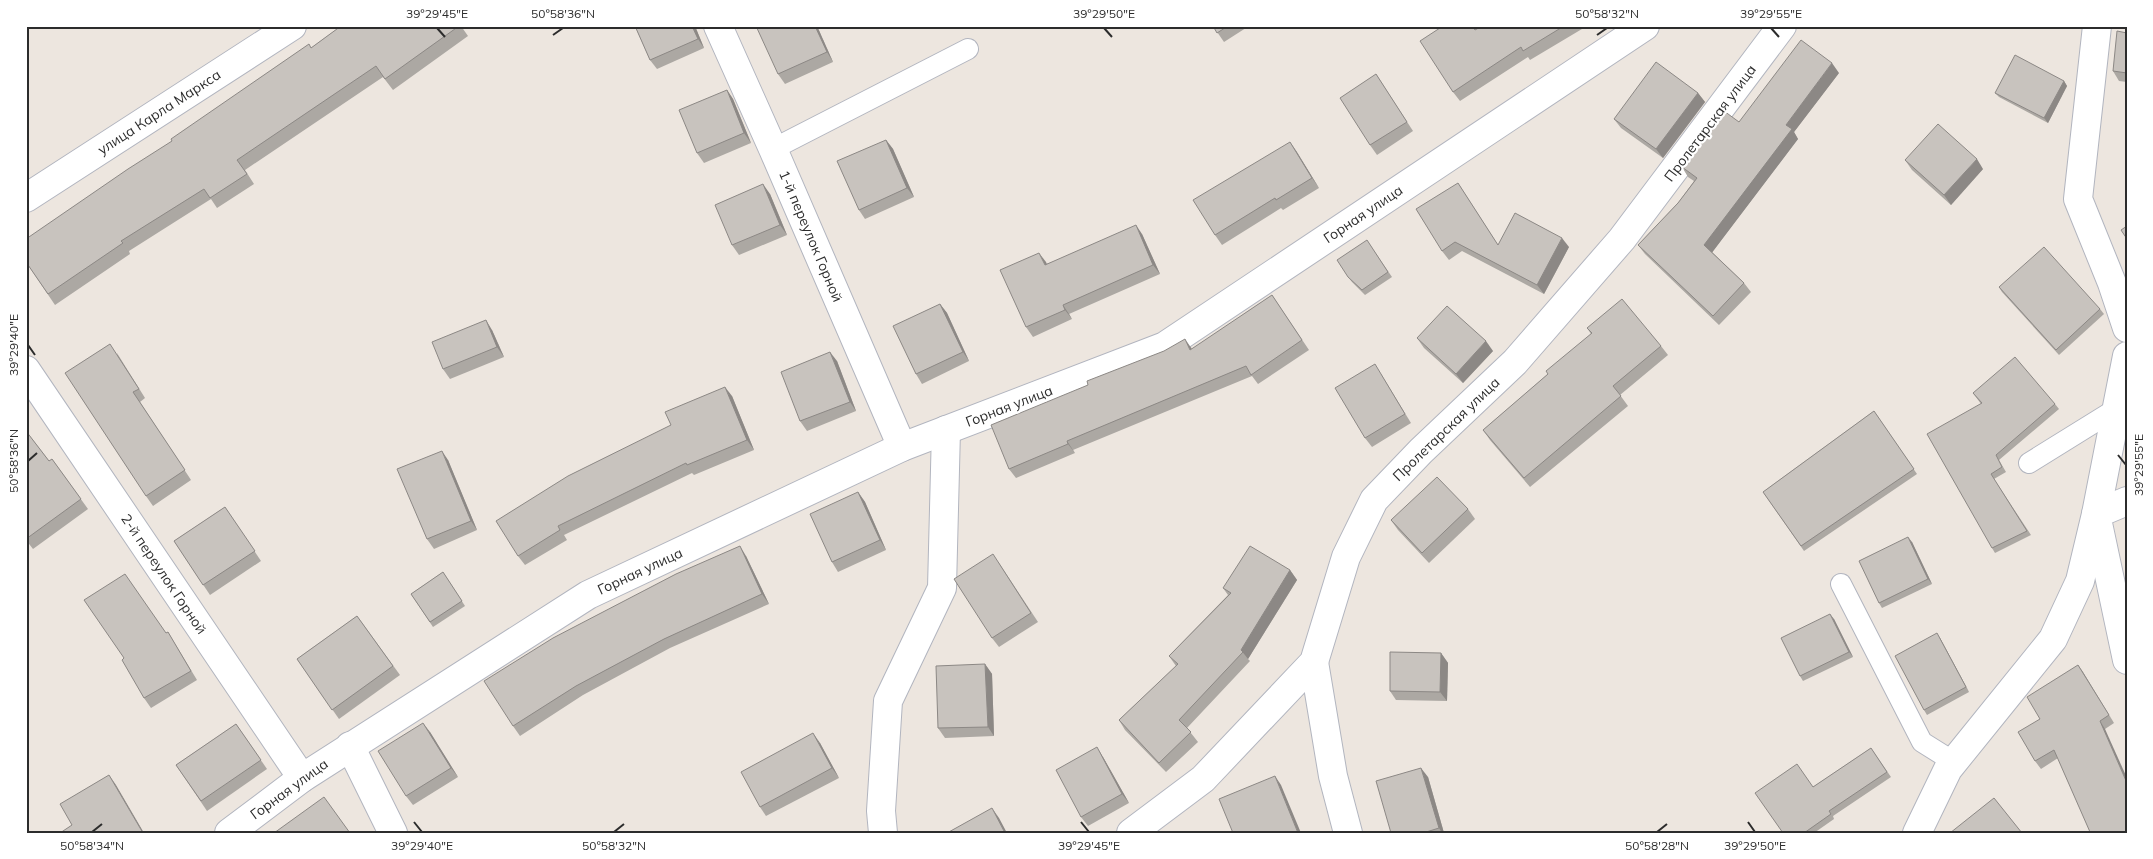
<svg xmlns="http://www.w3.org/2000/svg" width="2153" height="859" viewBox="0 0 2153 859" font-family="Mulish,sans-serif">
	<style>
		.lines { fill: none; stroke-linecap: round; stroke-linejoin: round }
		.lane-casing { stroke: #b2b5bf; stroke-width: 22 }
		.street-casing { stroke: #b2b5bf; stroke-width: 30 }
		.lane { stroke: #fff; stroke-width: 20 }
		.street { stroke: #fff; stroke-width: 28 }
		.wall { fill: #aca8a3 }
		.shaded-wall { fill: #8c8885 }
		.building { fill: #c8c3be; stroke: #8c8885 }
		.ticks { fill: none; stroke: #2c2c2c; stroke-width: 2 }
		.labels { text-anchor: middle; stroke-width: 4.5; stroke-linejoin: round; paint-order: stroke }
		.street-label { font-size: 14px; fill: #2c2c2c; stroke: #fff }
		.neatline { fill: none; stroke: #2c2c2c; stroke-width: 2 }
		.ticks-label { font-size: 12px; text-anchor: middle; fill: #2c2c2c }
	</style>
	<rect width="100%" height="100%" fill="#ede6df"/>
	<g class="lines">
		<g class="lane-casing">
			<g id="lane">
				<path d="M773,149L968,49"/>
				<path d="M2029,463L2116,409"/>
				<path d="M1841,584L1922,742L1954,762"/>
			</g>
		</g>
		<g class="street-casing">
			<g id="street">
				<path d="M718,26L773,149L902,447"/>
				<path d="M2097,26L2078,199L2112,283L2127,328"/>
				<path d="M26,198L292,26"/>
				<path d="M26,370L302,778"/>
				<path d="M2127,501L2096,514L2127,660"/>
				<path d="M1314,662L1333,776L1348,833"/>
				<path d="M350,746L393,833"/>
				<path d="M229,833L302,778L588,595L902,447L1165,346L1645,26"/>
				<path d="M883,833L881,811L888,701L942,588L946,430"/>
				<path d="M1131,833L1203,779L1314,662L1346,557L1374,500L1421,451L1515,362L1622,239L1782,26"/>
				<path d="M1917,833L1948,769L2053,639L2080,581L2096,514L2127,356"/>
			</g>
		</g>
		<use href="#lane" class="lane"/>
		<use href="#street" class="street"/>
	</g>
	<g class="wall">
		<path d="M341,26H461L468,36L393,90L383,77L245,170L254,184L217,208L211,199L129,251L130,254L55,305L26,262L172,141L311,48Z"/>
		<path d="M635,26H695L704,48L657,69L650,60Z"/>
		<path d="M817,26L833,62L785,84L778,74Z"/>
		<path d="M1213,26H1249L1224,42Z"/>
		<path d="M1443,26H1473L1475,30L1482,26H1587L1530,60L1528,57L1460,101L1453,92Z"/>
		<path d="M2127,33V82L2119,81L2113,71Z"/>
		<path d="M1839,73L1794,132L1798,139L1712,252L1744,283L1751,292L1719,325L1645,254L1638,245L1678,203L1694,181L1688,177L1682,167L1739,122Z"/>
		<path d="M1376,74L1413,131L1377,155L1370,145Z"/>
		<path d="M2064,81L2067,86L2048,123L1999,97L1995,93Z"/>
		<path d="M727,90L733,99L751,143L704,163L697,153Z"/>
		<path d="M1698,93L1705,102L1663,158L1621,128L1614,119Z"/>
		<path d="M886,140L893,149L914,197L865,219L859,210Z"/>
		<path d="M1290,142L1319,188L1283,210L1281,208L1222,245L1215,235Z"/>
		<path d="M1905,160L1983,169L1951,205L1912,170Z"/>
		<path d="M1458,183L1498,245L1569,247L1544,294L1462,251L1449,260L1442,251Z"/>
		<path d="M770,194L787,235L739,255L732,245Z"/>
		<path d="M1142,234L1160,274L1069,314L1072,319L1033,337L1026,327L1046,262V264Z"/>
		<path d="M1367,241L1392,277L1365,295L1352,282L1348,277Z"/>
		<path d="M1999,287L2100,309L2104,314L2059,355L2002,292Z"/>
		<path d="M1272,295L1309,350L1258,384L1252,376L1073,450L1075,453L1016,478L1009,469L1192,349Z"/>
		<path d="M940,304L947,313L969,361L922,384L916,374Z"/>
		<path d="M1587,328L1661,346L1668,355L1620,395L1628,406L1530,487L1490,440L1483,430L1548,374L1591,334Z"/>
		<path d="M492,330L504,357L450,379L443,369Z"/>
		<path d="M1417,338L1493,351L1463,383L1424,348Z"/>
		<path d="M117,353L145,398L140,402L191,480L153,506L146,496Z"/>
		<path d="M837,361L856,411L807,431L800,421Z"/>
		<path d="M1381,374L1411,423L1372,447L1365,438Z"/>
		<path d="M1973,393L2055,404L2059,409L1999,460L2006,472L1994,479L2031,535L1995,553L1992,548L1981,404Z"/>
		<path d="M732,396L754,450L694,475L692,473L564,535L567,540L525,565L518,556L671,425Z"/>
		<path d="M1874,411L1917,474L1804,551L1763,492Z"/>
		<path d="M26,431L49,461L52,459L88,509L33,549L26,540Z"/>
		<path d="M448,460L477,530L434,549L427,539Z"/>
		<path d="M858,492L865,502L886,550L838,572L832,562Z"/>
		<path d="M225,507L261,561L210,595L174,541Z"/>
		<path d="M1468,509L1475,519L1429,563L1398,530L1391,520Z"/>
		<path d="M1912,542L1932,584L1882,608L1879,603Z"/>
		<path d="M746,556L769,604L670,648L583,695L520,736L513,726Z"/>
		<path d="M999,563L1038,622L999,647L992,638Z"/>
		<path d="M1290,570L1297,580L1248,659L1250,661L1187,728L1198,742L1166,772L1125,730L1119,720L1176,666L1169,656L1228,595L1223,588Z"/>
		<path d="M443,572L465,606L433,627L411,594Z"/>
		<path d="M357,616L400,675L339,719L297,659Z"/>
		<path d="M1834,619L1853,657L1803,681L1800,676Z"/>
		<path d="M168,632L174,642L197,680L151,708L144,698L166,633Z"/>
		<path d="M1940,638L1969,692L1927,715L1924,710Z"/>
		<path d="M1441,653L1448,663L1447,701L1396,700L1390,691Z"/>
		<path d="M985,664L992,674L994,736L945,738L938,728Z"/>
		<path d="M2078,665L2114,723L2105,729L2127,833H2091L2058,758L2041,769L2035,761Z"/>
		<path d="M236,724L267,769L207,811L176,765Z"/>
		<path d="M430,732L458,777L413,805L406,796Z"/>
		<path d="M820,743L839,778L766,816L760,807Z"/>
		<path d="M1871,748L1891,777L1833,816L1834,819L1814,833H1783L1813,787Z"/>
		<path d="M1103,757L1129,803L1088,826L1081,817Z"/>
		<path d="M1428,777L1444,833H1391Z"/>
	</g>
	<g class="shaded-wall">
		<path d="M692,26H695L704,48L698,39Z"/>
		<path d="M815,26H817L833,62L827,52Z"/>
		<path d="M1832,63L1839,73L1794,132L1798,139L1711,254L1704,245L1786,125Z"/>
		<path d="M2064,81L2067,86L2048,123L2044,118Z"/>
		<path d="M727,90L733,99L751,143L744,133Z"/>
		<path d="M1698,93L1705,102L1663,158L1656,149Z"/>
		<path d="M886,140L893,149L914,197L907,188Z"/>
		<path d="M1290,142L1297,152L1319,188L1312,178Z"/>
		<path d="M1977,159L1983,169L1951,205L1944,195Z"/>
		<path d="M763,184L770,194L787,235L780,225Z"/>
		<path d="M1136,225L1142,234L1160,274L1153,265Z"/>
		<path d="M1562,238L1569,247L1544,294L1537,285Z"/>
		<path d="M1039,253L1046,262L1051,274L1045,265Z"/>
		<path d="M940,304L947,313L969,361L963,352Z"/>
		<path d="M1063,305L1069,314L1072,319L1065,310Z"/>
		<path d="M486,320L492,330L504,357L497,347Z"/>
		<path d="M1185,339L1192,349L1190,350Z"/>
		<path d="M1486,341L1493,351L1463,383L1456,374Z"/>
		<path d="M830,352L837,361L856,411L850,402Z"/>
		<path d="M725,387L732,396L754,450L747,440Z"/>
		<path d="M1067,441L1075,453L1068,444Z"/>
		<path d="M442,451L448,460L477,530L471,521Z"/>
		<path d="M858,492L865,502L886,550L880,540Z"/>
		<path d="M1908,537L1912,542L1932,584L1928,579Z"/>
		<path d="M740,546L746,556L769,604L762,594Z"/>
		<path d="M1290,570L1297,580L1248,659L1241,650Z"/>
		<path d="M1830,614L1834,619L1853,657L1849,652Z"/>
		<path d="M1937,633L1940,638L1969,692L1966,687Z"/>
		<path d="M1441,653L1448,663L1447,701L1440,692Z"/>
		<path d="M985,664L992,674L994,736L988,727Z"/>
		<path d="M2078,665L2083,672L2114,723L2109,715Z"/>
		<path d="M2100,721L2105,729L2127,778V783Z"/>
		<path d="M423,723L430,732L458,777L451,768Z"/>
		<path d="M813,733L820,743L839,778L832,768Z"/>
		<path d="M1097,747L1103,757L1129,803L1122,794Z"/>
		<path d="M1421,768L1428,777L1444,833H1442L1439,828Z"/>
		<path d="M109,775L116,785L144,833H143Z"/>
		<path d="M1275,776L1281,785L1301,833H1298Z"/>
		<path d="M992,808L999,818L1007,833H1005Z"/>
	</g>
	<g class="building">
		<path d="M341,26H459L385,79L376,66L237,160L247,174L210,198L204,189L121,241L123,243L48,294L26,262V239L128,169L172,141L171,139L309,44L311,48Z"/>
		<path d="M635,26H692L698,39L650,60Z"/>
		<path d="M756,26H815L827,52L778,74Z"/>
		<path d="M1213,26H1228L1217,33Z"/>
		<path d="M1443,26H1472L1475,30L1482,26H1564L1523,51L1521,47L1453,92L1420,41Z"/>
		<path d="M2117,31L2127,33V73L2113,71Z"/>
		<path d="M1801,40L1832,63L1786,125L1792,129L1704,245L1744,283L1713,316L1638,245L1678,203L1697,178L1682,167L1724,111L1739,122Z"/>
		<path d="M2015,55L2064,81L2044,118L1995,93Z"/>
		<path d="M1656,62L1698,93L1656,149L1614,119Z"/>
		<path d="M1376,74L1407,122L1370,145L1340,98Z"/>
		<path d="M727,90L744,133L697,153L679,110Z"/>
		<path d="M1938,124L1977,159L1944,195L1905,160Z"/>
		<path d="M886,140L907,188L859,210L837,161Z"/>
		<path d="M1290,142L1312,178L1276,200L1275,198L1215,235L1193,200Z"/>
		<path d="M1458,183L1498,245L1515,213L1562,238L1537,285L1455,242L1442,251L1416,209Z"/>
		<path d="M763,184L780,225L732,245L715,205Z"/>
		<path d="M1136,225L1153,265L1063,305L1065,310L1026,327L1000,270L1039,253L1045,265Z"/>
		<path d="M2127,226V239L2121,230Z"/>
		<path d="M1367,240L1388,272L1362,290L1348,277L1337,260Z"/>
		<path d="M2044,247L2100,309L2056,350L1999,287Z"/>
		<path d="M1272,295L1302,340L1251,375L1246,366L1067,441L1068,444L1009,469L991,425L1088,385L1087,381L1164,351L1185,339L1190,350Z"/>
		<path d="M1622,299L1661,346L1613,386L1621,396L1524,478L1483,430L1548,374L1546,371L1592,333L1587,328Z"/>
		<path d="M940,304L963,352L916,374L893,326Z"/>
		<path d="M1447,306L1486,341L1456,374L1417,338Z"/>
		<path d="M486,320L497,347L443,369L432,342Z"/>
		<path d="M110,344L139,389L133,392L185,470L146,496L65,373Z"/>
		<path d="M830,352L850,402L800,421L781,372Z"/>
		<path d="M2015,357L2055,404L1996,455L2002,467L1991,474L2027,531L1992,548L1927,434L1982,403L1973,393Z"/>
		<path d="M1375,364L1405,414L1365,438L1335,388Z"/>
		<path d="M725,387L747,440L687,465L686,463L558,526L560,530L518,556L496,521L568,476L671,425L665,412Z"/>
		<path d="M1874,411L1914,469L1801,546L1763,492Z"/>
		<path d="M26,431L49,461L52,459L81,499L26,539Z"/>
		<path d="M442,451L471,521L427,539L397,469Z"/>
		<path d="M1437,477L1468,509L1422,553L1391,520Z"/>
		<path d="M858,492L880,540L832,562L810,514Z"/>
		<path d="M225,507L255,551L203,585L174,541Z"/>
		<path d="M1908,537L1928,579L1879,603L1859,561Z"/>
		<path d="M740,546L762,594L664,639L576,686L513,726L484,681L553,638L676,574Z"/>
		<path d="M1250,546L1290,570L1241,650L1243,652L1179,720L1191,732L1159,763L1119,720L1178,664L1169,656L1231,593L1223,588Z"/>
		<path d="M993,554L1031,613L992,638L954,579Z"/>
		<path d="M443,572L462,601L430,622L411,594Z"/>
		<path d="M125,574L166,633L168,632L191,671L144,698L122,660L124,658L84,600Z"/>
		<path d="M1830,614L1849,652L1800,676L1781,638Z"/>
		<path d="M357,616L393,666L332,710L297,659Z"/>
		<path d="M1937,633L1966,687L1924,710L1895,656Z"/>
		<path d="M1390,652L1441,653L1440,692L1390,691Z"/>
		<path d="M985,664L988,727L938,728L936,666Z"/>
		<path d="M2078,665L2109,715L2100,721L2127,783V833H2096L2095,832H2090L2054,750L2035,761L2018,732L2040,719L2027,697Z"/>
		<path d="M423,723L451,768L406,796L378,751Z"/>
		<path d="M236,724L261,760L201,801L176,765Z"/>
		<path d="M813,733L832,768L760,807L741,772Z"/>
		<path d="M1097,747L1122,794L1081,817L1056,770Z"/>
		<path d="M1871,748L1887,772L1829,811L1831,814L1804,833H1783L1755,793L1797,764L1813,787Z"/>
		<path d="M1421,768L1439,828L1423,833H1391L1376,781Z"/>
		<path d="M109,775L143,833H60L72,825L60,804Z"/>
		<path d="M1275,776L1298,833H1233L1219,799Z"/>
		<path d="M324,797L350,833H274Z"/>
		<path d="M1994,798L2022,833H1950Z"/>
		<path d="M992,808L1005,833H947Z"/>
	</g>
	<path class="ticks" d="M437,28L445,37M1104,28L1112,37M1771,28L1779,37M553,35L563,28M1597,35L1607,28M28,345L35,355M2118,455L2126,465M28,461L37,453M414,822L422,832M1081,822L1089,832M1748,822L1755,832M92,832L102,824M614,832L624,824M1657,832L1667,824"/>
	<g class="labels">
		<g class="street-label">
			<text transform="translate(159 112) rotate(-33)" y="5">улица Карла Маркса</text>
			<text transform="translate(1710 123) rotate(-53)" y="5">Пролетарская улица</text>
			<text transform="translate(1363 214) rotate(-34)" y="5">Горная улица</text>
			<text transform="translate(811 236) rotate(67)" y="5">1-й переулок Горной</text>
			<text transform="translate(1009 406) rotate(-21)" y="5">Горная улица</text>
			<text transform="translate(1446 429) rotate(-44)" y="5">Пролетарская улица</text>
			<text transform="translate(640 571) rotate(-25)" y="5">Горная улица</text>
			<text transform="translate(164 574) rotate(56)" y="5">2-й переулок Горной</text>
			<text transform="translate(289 789) rotate(-36)" y="5">Горная улица</text>
		</g>
	</g>
	<rect width="2153" height="859" fill="none" stroke="#ffffff" stroke-width="55"/>
	<rect x="28" y="28" width="2098" height="804" class="neatline"/>
	<g class="ticks-label">
		<text x="437" y="18">39°29'45"E</text>
		<text x="563" y="18">50°58'36"N</text>
		<text x="1104" y="18">39°29'50"E</text>
		<text x="1607" y="18">50°58'32"N</text>
		<text x="1771" y="18">39°29'55"E</text>
		<text transform="translate(14 345) rotate(-90)" y="4">39°29'40"E</text>
		<text transform="translate(14 461) rotate(-90)" y="4">50°58'36"N</text>
		<text transform="translate(2139 465) rotate(-90)" y="4">39°29'55"E</text>
		<text x="92" y="850">50°58'34"N</text>
		<text x="422" y="850">39°29'40"E</text>
		<text x="614" y="850">50°58'32"N</text>
		<text x="1089" y="850">39°29'45"E</text>
		<text x="1657" y="850">50°58'28"N</text>
		<text x="1755" y="850">39°29'50"E</text>
	</g>
</svg>
